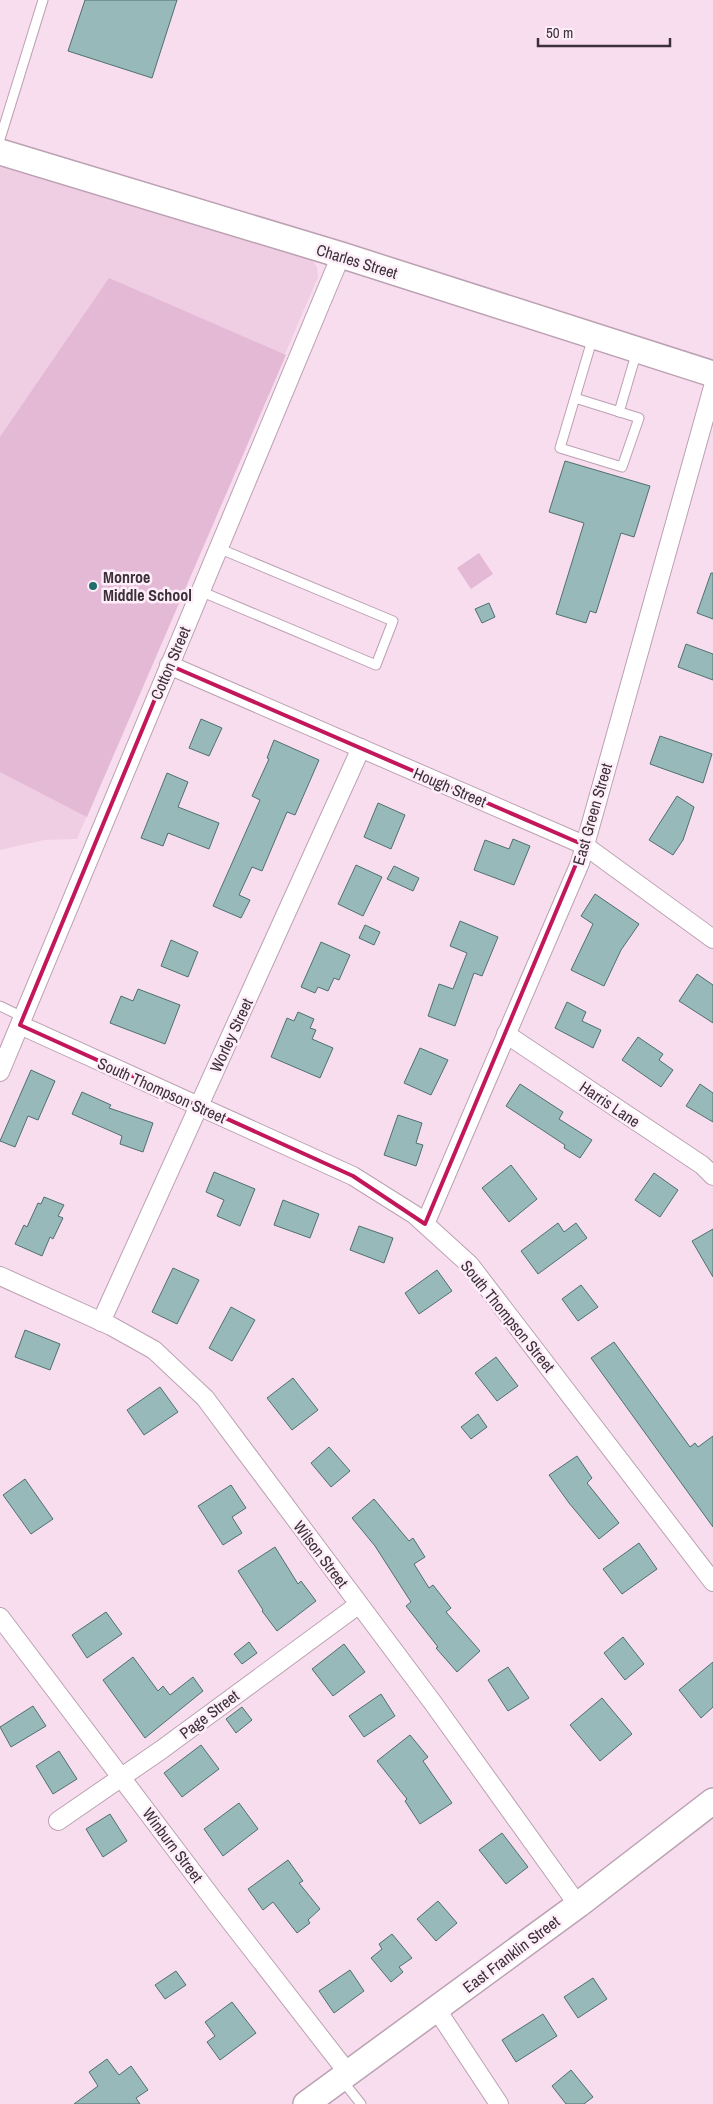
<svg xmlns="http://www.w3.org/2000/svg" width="713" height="2104" viewBox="0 0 713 2104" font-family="'Archivo Narrow',sans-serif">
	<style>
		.built { fill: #efcde3 }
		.green { fill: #e4b9d6 }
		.building { fill: #97b9b9; stroke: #4f706f }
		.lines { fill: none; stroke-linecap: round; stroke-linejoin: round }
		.lane-casing { stroke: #bba1b2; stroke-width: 11 }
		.street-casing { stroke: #bba1b2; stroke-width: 20 }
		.secondary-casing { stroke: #bba1b2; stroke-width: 28 }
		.lane { stroke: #fff; stroke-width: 9 }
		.street { stroke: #fff; stroke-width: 18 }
		.secondary { stroke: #fff; stroke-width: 25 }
		.marked { fill: none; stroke: #c2185b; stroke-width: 4; stroke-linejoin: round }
		.poi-dot { fill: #216d6d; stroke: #feeef9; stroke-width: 2 }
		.labels { text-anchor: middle; stroke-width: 5; stroke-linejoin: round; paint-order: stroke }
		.street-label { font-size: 16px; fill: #3c3138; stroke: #feeef9 }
		.poi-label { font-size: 16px; font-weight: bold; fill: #3c3138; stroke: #feeef9; text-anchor: start }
	</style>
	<rect width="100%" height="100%" fill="#f8ddef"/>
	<path class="built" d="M0,163L309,256L317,267L318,277L77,839L44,840L0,850Z"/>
	<g class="green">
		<path d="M109,278L286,355L87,817L0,772V437Z"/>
		<path d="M479,553L493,574L471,589L457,568Z"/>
	</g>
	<g class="building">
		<path d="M85,0H177L152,78L68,51Z"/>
		<path d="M565,461L650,486L634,537L621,533L596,613L590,611L586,623L556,614L584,523L549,512Z"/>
		<path d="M711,573H713V619L697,613Z"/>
		<path d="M489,603L495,617L482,623L475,609Z"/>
		<path d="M686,644L713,654V680L678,667Z"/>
		<path d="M201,719L222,728L209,756L189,748Z"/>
		<path d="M660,736L712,754L703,783L650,764Z"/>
		<path d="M274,740L319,760L295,815L287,812L262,871L252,867L239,895L250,900L241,918L213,906L260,800L252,796L269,759L267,758Z"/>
		<path d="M167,773L188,782L178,807L219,823L209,849L168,833L163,846L141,838Z"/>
		<path d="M677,796L694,807L683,840L673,855L649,840Z"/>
		<path d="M378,803L405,815L391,849L364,837Z"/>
		<path d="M513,839L530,846L514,885L474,870L485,840L509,849Z"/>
		<path d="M356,865L382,877L363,916L338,904Z"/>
		<path d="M394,866L419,878L413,891L387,879Z"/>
		<path d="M595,894L639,924L621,950L604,986L571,970L593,924L581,916Z"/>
		<path d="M460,921L498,937L482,976L474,973L455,1026L428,1016L439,984L453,989L467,953L450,946Z"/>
		<path d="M365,925L380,932L374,945L359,938Z"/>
		<path d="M171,940L198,952L188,977L161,966Z"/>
		<path d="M321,942L350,955L339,980L334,978L328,991L318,987L315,993L301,987Z"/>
		<path d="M697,974L713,985V1023L679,1001Z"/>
		<path d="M138,989L180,1005L165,1044L110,1023L121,996L133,1001Z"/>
		<path d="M567,1002L586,1012L582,1021L601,1030L593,1048L555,1028Z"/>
		<path d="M298,1012L314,1019L310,1028L316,1030L312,1039L333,1048L320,1078L271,1057L287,1018L294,1021Z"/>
		<path d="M638,1037L663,1054L659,1060L673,1070L661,1087L622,1060Z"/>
		<path d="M420,1048L448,1060L431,1095L404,1083Z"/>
		<path d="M31,1070L55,1081L38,1120L28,1116L15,1147L0,1141Z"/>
		<path d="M520,1084L563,1112L559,1119L592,1140L580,1158L564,1148L565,1145L506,1106Z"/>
		<path d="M700,1084L713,1093V1122L686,1106Z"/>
		<path d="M82,1092L111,1105L109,1108L153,1123L143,1152L120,1144L122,1136L72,1114Z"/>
		<path d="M398,1115L422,1123L416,1143L423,1145L416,1166L384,1155Z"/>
		<path d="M511,1165L537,1199L509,1222L482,1188Z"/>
		<path d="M214,1172L255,1189L240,1226L217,1216L224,1200L206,1192Z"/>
		<path d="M654,1173L678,1190L660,1217L635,1200Z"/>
		<path d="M44,1197L64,1205L58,1216L63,1218L53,1239L50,1237L42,1256L15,1244L24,1225L27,1227L38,1203L41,1204Z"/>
		<path d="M283,1200L319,1214L310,1238L274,1225Z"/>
		<path d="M558,1223L564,1232L576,1223L587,1238L538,1274L521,1251Z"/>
		<path d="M359,1226L393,1238L384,1263L350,1250Z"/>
		<path d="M713,1229V1277L692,1241Z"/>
		<path d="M173,1268L199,1280L177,1324L152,1312Z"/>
		<path d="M437,1270L452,1291L419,1314L405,1293Z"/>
		<path d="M581,1285L598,1307L578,1321L562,1299Z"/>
		<path d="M231,1307L255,1320L232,1361L209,1348Z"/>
		<path d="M25,1330L60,1344L50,1370L15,1357Z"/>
		<path d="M614,1342L690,1447L695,1443L698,1447L713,1436V1527L591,1358Z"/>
		<path d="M496,1357L518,1386L497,1401L475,1373Z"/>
		<path d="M293,1378L318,1410L292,1430L267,1398Z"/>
		<path d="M160,1387L178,1412L144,1435L127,1410Z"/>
		<path d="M478,1414L487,1427L471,1439L461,1427Z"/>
		<path d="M329,1447L350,1471L331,1487L311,1463Z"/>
		<path d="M577,1456L592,1478L587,1483L619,1523L599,1539L569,1503L549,1475Z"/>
		<path d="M25,1479L53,1519L31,1534L3,1495Z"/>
		<path d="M231,1485L246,1508L232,1517L242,1533L223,1545L198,1506Z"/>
		<path d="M374,1499L409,1541L413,1538L425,1557L414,1564L429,1588L433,1585L451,1608L446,1612L480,1651L457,1672L436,1648L438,1647L406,1606L411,1602L375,1546L352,1518Z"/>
		<path d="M639,1543L657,1569L622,1594L603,1569Z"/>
		<path d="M275,1547L298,1584L301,1581L316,1601L277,1631L262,1611L263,1610L238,1571Z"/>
		<path d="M106,1612L122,1634L87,1658L72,1635Z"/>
		<path d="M623,1637L644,1664L625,1680L604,1653Z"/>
		<path d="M249,1642L257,1653L242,1664L234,1654Z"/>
		<path d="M344,1644L365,1672L333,1696L312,1669Z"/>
		<path d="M133,1657L158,1691L163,1686L170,1695L193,1677L203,1691L145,1738L103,1680Z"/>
		<path d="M713,1662V1707L701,1718L679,1690Z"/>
		<path d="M508,1667L529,1698L508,1711L488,1680Z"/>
		<path d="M381,1694L395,1716L364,1737L349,1716Z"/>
		<path d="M602,1698L632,1734L600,1761L570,1725Z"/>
		<path d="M33,1706L46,1726L11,1747L0,1727Z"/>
		<path d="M242,1707L252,1720L236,1733L226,1719Z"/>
		<path d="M410,1735L428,1757L423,1761L452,1803L420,1824L405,1801L407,1799L377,1761Z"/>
		<path d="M201,1745L219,1769L182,1797L164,1773Z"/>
		<path d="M59,1751L77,1779L53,1794L36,1766Z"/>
		<path d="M239,1803L258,1829L223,1856L204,1829Z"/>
		<path d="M110,1814L127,1841L103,1857L86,1829Z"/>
		<path d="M502,1833L528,1867L506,1884L479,1850Z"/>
		<path d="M288,1860L303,1881L299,1883L320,1909L308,1920L310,1923L297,1933L273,1902L263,1910L248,1889Z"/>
		<path d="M438,1901L457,1923L436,1941L417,1919Z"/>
		<path d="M392,1934L412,1958L399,1967L403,1972L391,1982L371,1958L382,1949L379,1944Z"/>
		<path d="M350,1970L364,1991L334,2013L319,1991Z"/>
		<path d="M176,1971L186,1985L165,1999L155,1985Z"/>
		<path d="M593,1978L607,1999L578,2018L564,1997Z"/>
		<path d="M232,2002L256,2033L220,2060L207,2042L215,2036L205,2022Z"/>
		<path d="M543,2014L557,2036L516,2062L502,2040Z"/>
		<path d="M107,2059L119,2075L131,2066L148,2090L136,2098L140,2104H74L98,2086L89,2072Z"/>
		<path d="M571,2070L593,2097L584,2104H566L552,2086Z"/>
	</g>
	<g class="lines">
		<g class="lane-casing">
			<g id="lane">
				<path d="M0,139L43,0"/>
				<path d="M575,398L639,418L622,467L560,448L593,337"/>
				<path d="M619,412L637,351"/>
				<path d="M200,591L376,665L393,621L218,548"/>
				<path d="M0,1006L23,1017"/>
				<path d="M342,2080L361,2104"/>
			</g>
		</g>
		<g class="street-casing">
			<g id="street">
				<path d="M169,665L584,845L713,939"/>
				<path d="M20,1025L353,1176L415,1215L470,1265L713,1582"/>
				<path d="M506,1034L702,1165L713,1176"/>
				<path d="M0,1072L341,255"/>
				<path d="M425,1224L580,863L713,387"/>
				<path d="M0,1276L111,1326L154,1350L205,1398L433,1703L578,1905"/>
				<path d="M101,1322L361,748"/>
				<path d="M0,1617L216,1903L348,2073"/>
				<path d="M58,1821L161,1750L358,1605"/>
				<path d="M437,2010L499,2104"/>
			</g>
		</g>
		<g class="secondary-casing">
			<g id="secondary">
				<path d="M0,152L341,255L713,374"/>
				<path d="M306,2104L578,1905L713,1801"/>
			</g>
		</g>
		<use href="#lane" class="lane"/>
		<use href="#street" class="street"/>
		<use href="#secondary" class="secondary"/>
	</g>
	<path class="marked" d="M169,665L584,845L425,1224L353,1176L20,1025Z"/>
	<circle class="poi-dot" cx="93" cy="586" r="5"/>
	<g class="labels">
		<g class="street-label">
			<text transform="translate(357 261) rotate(17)" y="6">Charles Street</text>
			<text transform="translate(170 663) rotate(-67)" y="6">Cotton Street</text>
			<text transform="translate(450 787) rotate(23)" y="6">Hough Street</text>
			<text transform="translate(592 814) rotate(-74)" y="6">East Green Street</text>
			<text transform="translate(231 1035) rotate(-65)" y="6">Worley Street</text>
			<text transform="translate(162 1090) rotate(24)" y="6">South Thompson Street</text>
			<text transform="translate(610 1104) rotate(34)" y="6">Harris Lane</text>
			<text transform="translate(508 1316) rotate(51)" y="6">South Thompson Street</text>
			<text transform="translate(321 1554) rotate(53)" y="6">Wilson Street</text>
			<text transform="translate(209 1714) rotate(-37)" y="6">Page Street</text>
			<text transform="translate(173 1845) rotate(53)" y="6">Winburn Street</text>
			<text transform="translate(511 1954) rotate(-37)" y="6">East Franklin Street</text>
		</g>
		<g class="poi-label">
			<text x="103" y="583">Monroe<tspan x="103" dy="18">Middle School</tspan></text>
		</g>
	</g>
	<path d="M538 38v8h132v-8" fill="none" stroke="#3c3138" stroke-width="2.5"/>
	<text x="546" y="38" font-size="15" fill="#3c3138" stroke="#feeef9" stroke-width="4" paint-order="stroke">50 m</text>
</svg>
